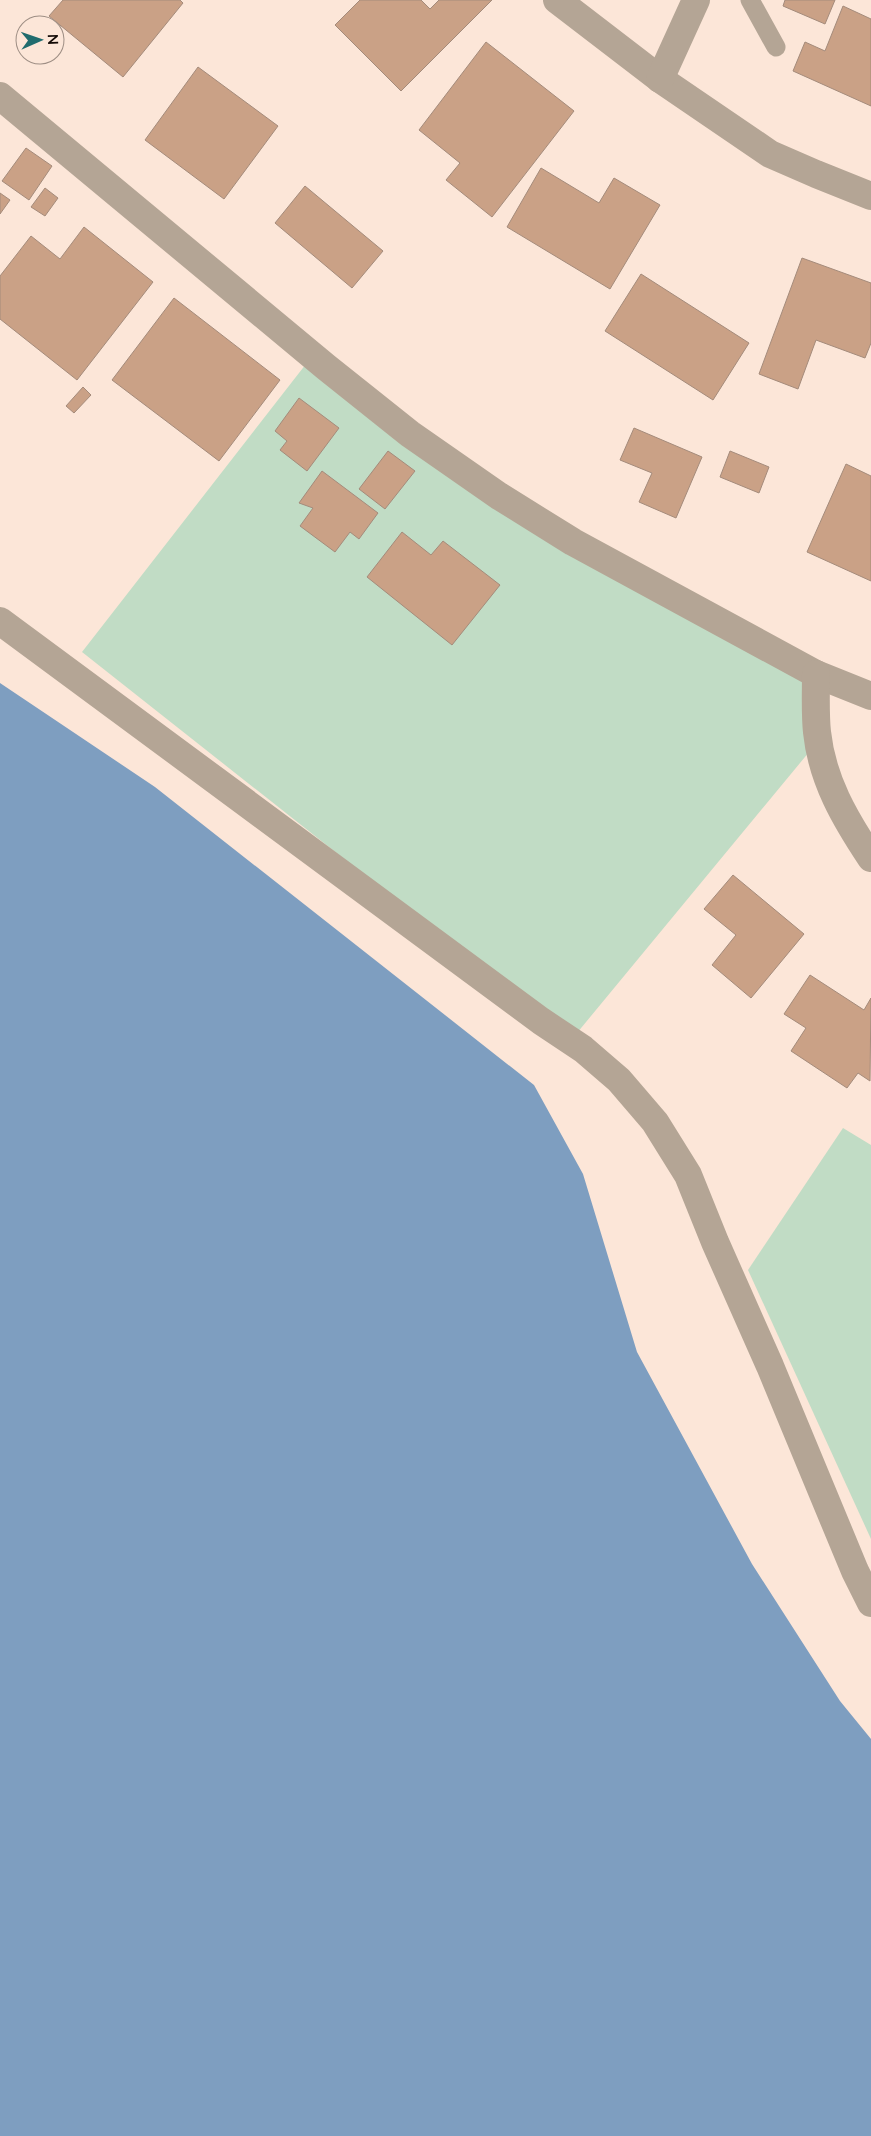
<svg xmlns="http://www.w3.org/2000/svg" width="871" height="2136" viewBox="0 0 871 2136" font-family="Lato,sans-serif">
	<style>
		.green { fill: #c1dcc5 }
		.water { fill: #7e9ec0 }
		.building { fill: #caa186; stroke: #a48b7b }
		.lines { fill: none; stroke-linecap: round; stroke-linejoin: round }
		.service { stroke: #b4a595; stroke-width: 19 }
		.minor { stroke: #b4a595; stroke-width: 28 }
	</style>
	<rect width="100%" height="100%" fill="#fce6d8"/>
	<g class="green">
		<path d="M313,355L507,508L813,678L819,740L572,1039L82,652Z"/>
		<path d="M843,1128L871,1145V1539L748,1270Z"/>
	</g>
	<path class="water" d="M0,683L155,787L534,1085L583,1174L637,1352L752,1564L840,1701L871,1739V2136H0Z"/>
	<g class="building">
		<path d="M63,0H180L183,3L123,77L49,16Z"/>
		<path d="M360,0H421L430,9L439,0H492L401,91L335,25Z"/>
		<path d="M785,0H835L825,24L783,6Z"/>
		<path d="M843,6L871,19V106L793,71L805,42L825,51Z"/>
		<path d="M486,42L574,111L492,217L446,180L460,163L419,130Z"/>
		<path d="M198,67L278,126L224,199L145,140Z"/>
		<path d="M26,148L52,166L29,200L2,181Z"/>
		<path d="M541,168L599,203L614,178L660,205L610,289L507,227Z"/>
		<path d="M305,186L383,251L352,288L275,223Z"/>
		<path d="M45,188L58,198L45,216L31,207Z"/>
		<path d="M0,193L10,200L0,214Z"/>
		<path d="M84,227L153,282L77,380L0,319V276L31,236L60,259Z"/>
		<path d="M802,258L871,283V343L865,358L816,340L798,389L759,374Z"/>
		<path d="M641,274L749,343L713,400L605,331Z"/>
		<path d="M174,298L280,380L219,461L112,380Z"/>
		<path d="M83,387L91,395L74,413L66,406Z"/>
		<path d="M299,398L339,428L307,471L280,450L287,441L275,431Z"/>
		<path d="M634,428L702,457L676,518L639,502L652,473L620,460Z"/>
		<path d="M388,451L415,471L385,509L359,489Z"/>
		<path d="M730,451L769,467L759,493L720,477Z"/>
		<path d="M846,464L871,476V581L807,552Z"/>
		<path d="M322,471L378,513L359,539L350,532L335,552L300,526L313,508L299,503Z"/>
		<path d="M402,532L431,555L443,541L500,585L452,645L367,577Z"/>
		<path d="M733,875L804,934L751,998L712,965L736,935L704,909Z"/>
		<path d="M810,975L864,1010L871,998L870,1081L858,1073L847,1088L791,1051L806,1028L784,1014Z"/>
	</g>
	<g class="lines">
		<path class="service" d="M750,0L776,47"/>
		<g class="minor">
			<path d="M557,0L660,79L770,154L816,174L871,196"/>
			<path d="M660,79L696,0"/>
			<path d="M0,96L326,367L410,434L499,496L573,542L816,674L871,696"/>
			<path d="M0,621L541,1021L583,1049L619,1080L655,1122L688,1175L715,1242L770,1366L855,1571L871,1603"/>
			<path d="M816,674C816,693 815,713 817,732C822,780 845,819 871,858"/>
		</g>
	</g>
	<g transform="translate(40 40) rotate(88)"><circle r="24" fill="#fce6d8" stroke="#9e8e84"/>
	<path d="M0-4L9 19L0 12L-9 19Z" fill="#206c6e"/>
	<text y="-8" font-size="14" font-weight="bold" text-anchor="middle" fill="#120905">N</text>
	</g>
</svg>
